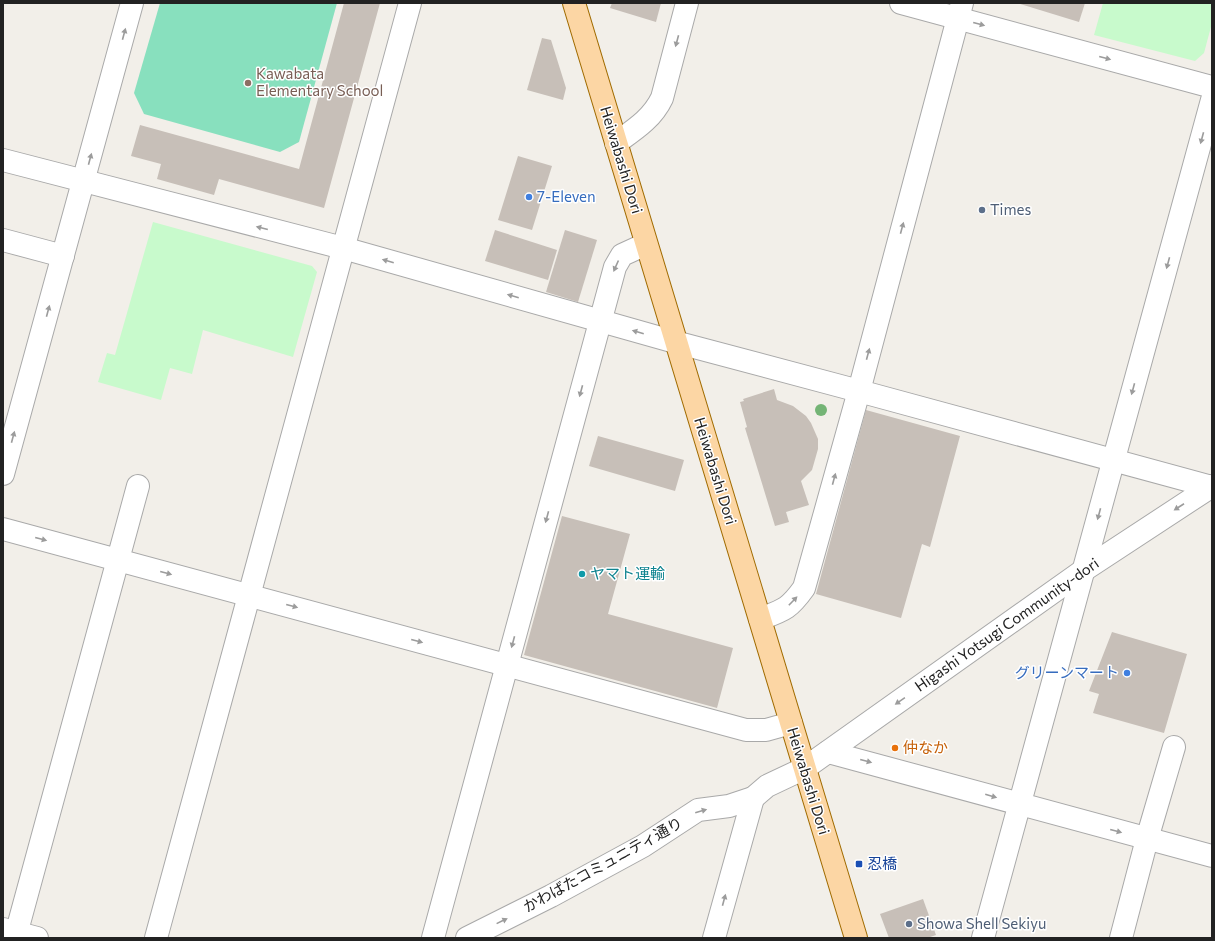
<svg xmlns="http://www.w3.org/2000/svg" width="1215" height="941" viewBox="0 0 1215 941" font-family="Commissioner,'Noto Sans JP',sans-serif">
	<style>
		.park { fill: #c8facc }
		.pitch { fill: #88e0be }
		.building { fill: #c7bfb8 }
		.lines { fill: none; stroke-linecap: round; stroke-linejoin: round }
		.minor-casing { stroke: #a9a9a9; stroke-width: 24 }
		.major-casing { stroke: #a06b00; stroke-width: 24 }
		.minor { stroke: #fff; stroke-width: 22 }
		.major { stroke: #fcd6a4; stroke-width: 22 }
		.tree { fill: #74b475 }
		.oneway { fill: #9c9c9c }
		.education-dot { fill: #8d6e63; stroke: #fff; stroke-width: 1.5 }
		.shop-dot { fill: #3f7fe0; stroke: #fff; stroke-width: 1.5 }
		.service-dot { fill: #5c6f8a; stroke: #fff; stroke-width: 1.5 }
		.culture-dot { fill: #0f9aa8; stroke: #fff; stroke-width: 1.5 }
		.food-dot { fill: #e8710a; stroke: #fff; stroke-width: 1.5 }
		.transit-dot { fill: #1a4fb4; stroke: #fff; stroke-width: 1.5 }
		.labels { text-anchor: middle; stroke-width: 3; stroke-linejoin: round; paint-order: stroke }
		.education-label { font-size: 15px; fill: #785e54; stroke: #fff; text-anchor: start }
		.street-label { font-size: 15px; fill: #222; stroke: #fff }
		.shop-label { font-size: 15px; fill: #366cbe; stroke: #fff; text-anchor: start }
		.service-label { font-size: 15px; fill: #4e5e75; stroke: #fff; text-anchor: start }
		.culture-label { font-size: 15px; fill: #0d838f; stroke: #fff; text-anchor: start }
		.food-label { font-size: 15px; fill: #c56008; stroke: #fff; text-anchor: start }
		.transit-label { font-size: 15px; fill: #164399; stroke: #fff; text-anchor: start }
	</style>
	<rect width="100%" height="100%" fill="#f2efe9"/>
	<g class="park">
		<path d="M1103,3H1212V23L1204,53L1195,61L1094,35Z"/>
		<path d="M153,222L312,266L317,272L293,357L203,330L192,374L170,368L161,400L98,382L107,353L115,355Z"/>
	</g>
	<path class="pitch" d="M160,3H337L299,142L280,152L144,114L134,93Z"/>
	<g class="building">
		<path d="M344,3H380L324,208L219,179L214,195L157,179L161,164L131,156L140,125L299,169Z"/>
		<path d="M612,3H661L656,22L610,8Z"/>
		<path d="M1017,3H1085L1079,22Z"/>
		<path d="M542,38L551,40L566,88L563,100L527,90Z"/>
		<path d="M518,156L552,166L532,230L498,220Z"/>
		<path d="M495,230L557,250L548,280L485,261Z"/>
		<path d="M565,230L597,240L578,302L546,292Z"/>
		<path d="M774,389L777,400L793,406L806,416L811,423L818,439V449L812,470L801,481L809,505L786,512L789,522L775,526L745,428L747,427L740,402L744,401L743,399Z"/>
		<path d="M866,410L960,436L930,547L922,544L901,618L816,594Z"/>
		<path d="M598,436L684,460L675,491L589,466Z"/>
		<path d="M562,516L630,534L608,614L733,648L717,708L524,655Z"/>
		<path d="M1112,632L1187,654L1164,733L1093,713L1099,694L1089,691Z"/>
		<path d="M923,899L936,935L927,938H889L880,914Z"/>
	</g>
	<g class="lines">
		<g class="minor-casing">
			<g id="minor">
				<path d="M901,3L1212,87"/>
				<path d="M616,143C634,130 652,119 662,98L687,3"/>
				<path d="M3,160L343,248L675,342L859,391L1212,487"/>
				<path d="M3,240L63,256"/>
				<path d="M3,474L132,3"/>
				<path d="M3,529L746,730H766L791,723"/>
				<path d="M760,619C784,610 789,609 804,588L859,391L962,3"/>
				<path d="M828,752L1212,856"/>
				<path d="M3,929L37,938"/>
				<path d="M15,938L138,486"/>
				<path d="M156,938L410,3"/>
				<path d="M433,938L615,267L622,255L646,244"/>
				<path d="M467,938L551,896L643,846L698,810L729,806L753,798L767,786L805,768L1084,570L1212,486"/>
				<path d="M714,938L753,798"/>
				<path d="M983,938L1212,100"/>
				<path d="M1121,938L1147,839L1174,747"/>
			</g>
		</g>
		<g class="major-casing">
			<path id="major" d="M574,3L856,938"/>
		</g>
		<use href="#minor" class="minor"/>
		<use href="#major" class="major"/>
	</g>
	<circle class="tree" cx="821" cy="410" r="6"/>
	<defs><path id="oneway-solid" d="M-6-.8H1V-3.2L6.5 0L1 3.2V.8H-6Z"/></defs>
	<g class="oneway">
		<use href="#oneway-solid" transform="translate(979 24) rotate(15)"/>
		<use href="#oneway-solid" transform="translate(124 34) rotate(-75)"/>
		<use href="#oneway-solid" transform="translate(677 41) rotate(105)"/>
		<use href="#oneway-solid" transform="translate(1105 58) rotate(15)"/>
		<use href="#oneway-solid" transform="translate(1202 138) rotate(105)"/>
		<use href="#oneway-solid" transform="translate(90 159) rotate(-75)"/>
		<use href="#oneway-solid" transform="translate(262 228) rotate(-166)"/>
		<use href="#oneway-solid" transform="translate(902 228) rotate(-75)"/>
		<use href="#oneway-solid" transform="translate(388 261) rotate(-164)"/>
		<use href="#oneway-solid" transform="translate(1168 263) rotate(105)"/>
		<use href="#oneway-solid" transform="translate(616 266) rotate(114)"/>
		<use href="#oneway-solid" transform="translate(513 296) rotate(-164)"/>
		<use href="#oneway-solid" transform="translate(48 311) rotate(-75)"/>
		<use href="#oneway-solid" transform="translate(638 332) rotate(-164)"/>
		<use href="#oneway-solid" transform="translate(868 354) rotate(-75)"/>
		<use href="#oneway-solid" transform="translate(1133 389) rotate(105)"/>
		<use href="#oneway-solid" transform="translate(581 391) rotate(105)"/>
		<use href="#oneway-solid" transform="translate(13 437) rotate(-75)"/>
		<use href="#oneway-solid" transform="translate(834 479) rotate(-75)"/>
		<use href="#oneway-solid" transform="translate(1179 507) rotate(147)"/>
		<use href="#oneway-solid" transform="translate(1099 514) rotate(105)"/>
		<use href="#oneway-solid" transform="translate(547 517) rotate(105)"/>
		<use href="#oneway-solid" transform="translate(41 539) rotate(15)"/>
		<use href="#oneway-solid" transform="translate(166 573) rotate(15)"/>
		<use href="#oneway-solid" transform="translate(793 601) rotate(-46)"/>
		<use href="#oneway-solid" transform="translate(292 606) rotate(15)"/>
		<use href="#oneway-solid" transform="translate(417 641) rotate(15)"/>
		<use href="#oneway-solid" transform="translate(513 642) rotate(105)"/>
		<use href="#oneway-solid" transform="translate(900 701) rotate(145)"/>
		<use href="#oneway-solid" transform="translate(866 761) rotate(15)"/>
		<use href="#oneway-solid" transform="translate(991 796) rotate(16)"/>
		<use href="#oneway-solid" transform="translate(701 811) rotate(-16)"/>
		<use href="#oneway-solid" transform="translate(1116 831) rotate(15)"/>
		<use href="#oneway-solid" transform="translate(724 900) rotate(-75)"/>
		<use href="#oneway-solid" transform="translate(502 921) rotate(-26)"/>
	</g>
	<circle class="education-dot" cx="248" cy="83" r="4"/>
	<g class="shop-dot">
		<circle cx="529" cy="197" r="4"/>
		<circle cx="1127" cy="673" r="4"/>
	</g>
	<g class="service-dot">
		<circle cx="982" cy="210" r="4"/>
		<circle cx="909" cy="924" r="4"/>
	</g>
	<circle class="culture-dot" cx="582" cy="574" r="4"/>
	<circle class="food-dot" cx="895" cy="748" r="4"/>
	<rect class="transit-dot" x="855" y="860" width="8" height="8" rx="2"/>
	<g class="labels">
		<g class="education-label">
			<text x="256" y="79">Kawabata<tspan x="256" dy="17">Elementary School</tspan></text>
		</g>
		<g class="street-label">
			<text transform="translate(621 160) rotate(73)" y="5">Heiwabashi Dori</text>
			<text transform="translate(715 471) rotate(73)" y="5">Heiwabashi Dori</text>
			<text transform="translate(1007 625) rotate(-35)" y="5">Higashi Yotsugi Community-dori</text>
			<text transform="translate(808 781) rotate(73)" y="5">Heiwabashi Dori</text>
			<text transform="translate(603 865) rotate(-29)" y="5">かわばたコミュニティ通り</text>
		</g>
		<g class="shop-label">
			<text x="537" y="202">7-Eleven</text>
			<text x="1119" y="678" text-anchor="end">グリーンマート</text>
		</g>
		<g class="service-label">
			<text x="990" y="215">Times</text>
			<text x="917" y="929">Showa Shell Sekiyu</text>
		</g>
		<g class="culture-label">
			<text x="590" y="579">ヤマト運輸</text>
		</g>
		<g class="food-label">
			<text x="903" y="753">仲なか</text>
		</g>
		<g class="transit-label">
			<text x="867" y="869">忍橋</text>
		</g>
	</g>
	<rect width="1215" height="941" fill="none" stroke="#222222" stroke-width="8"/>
</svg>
